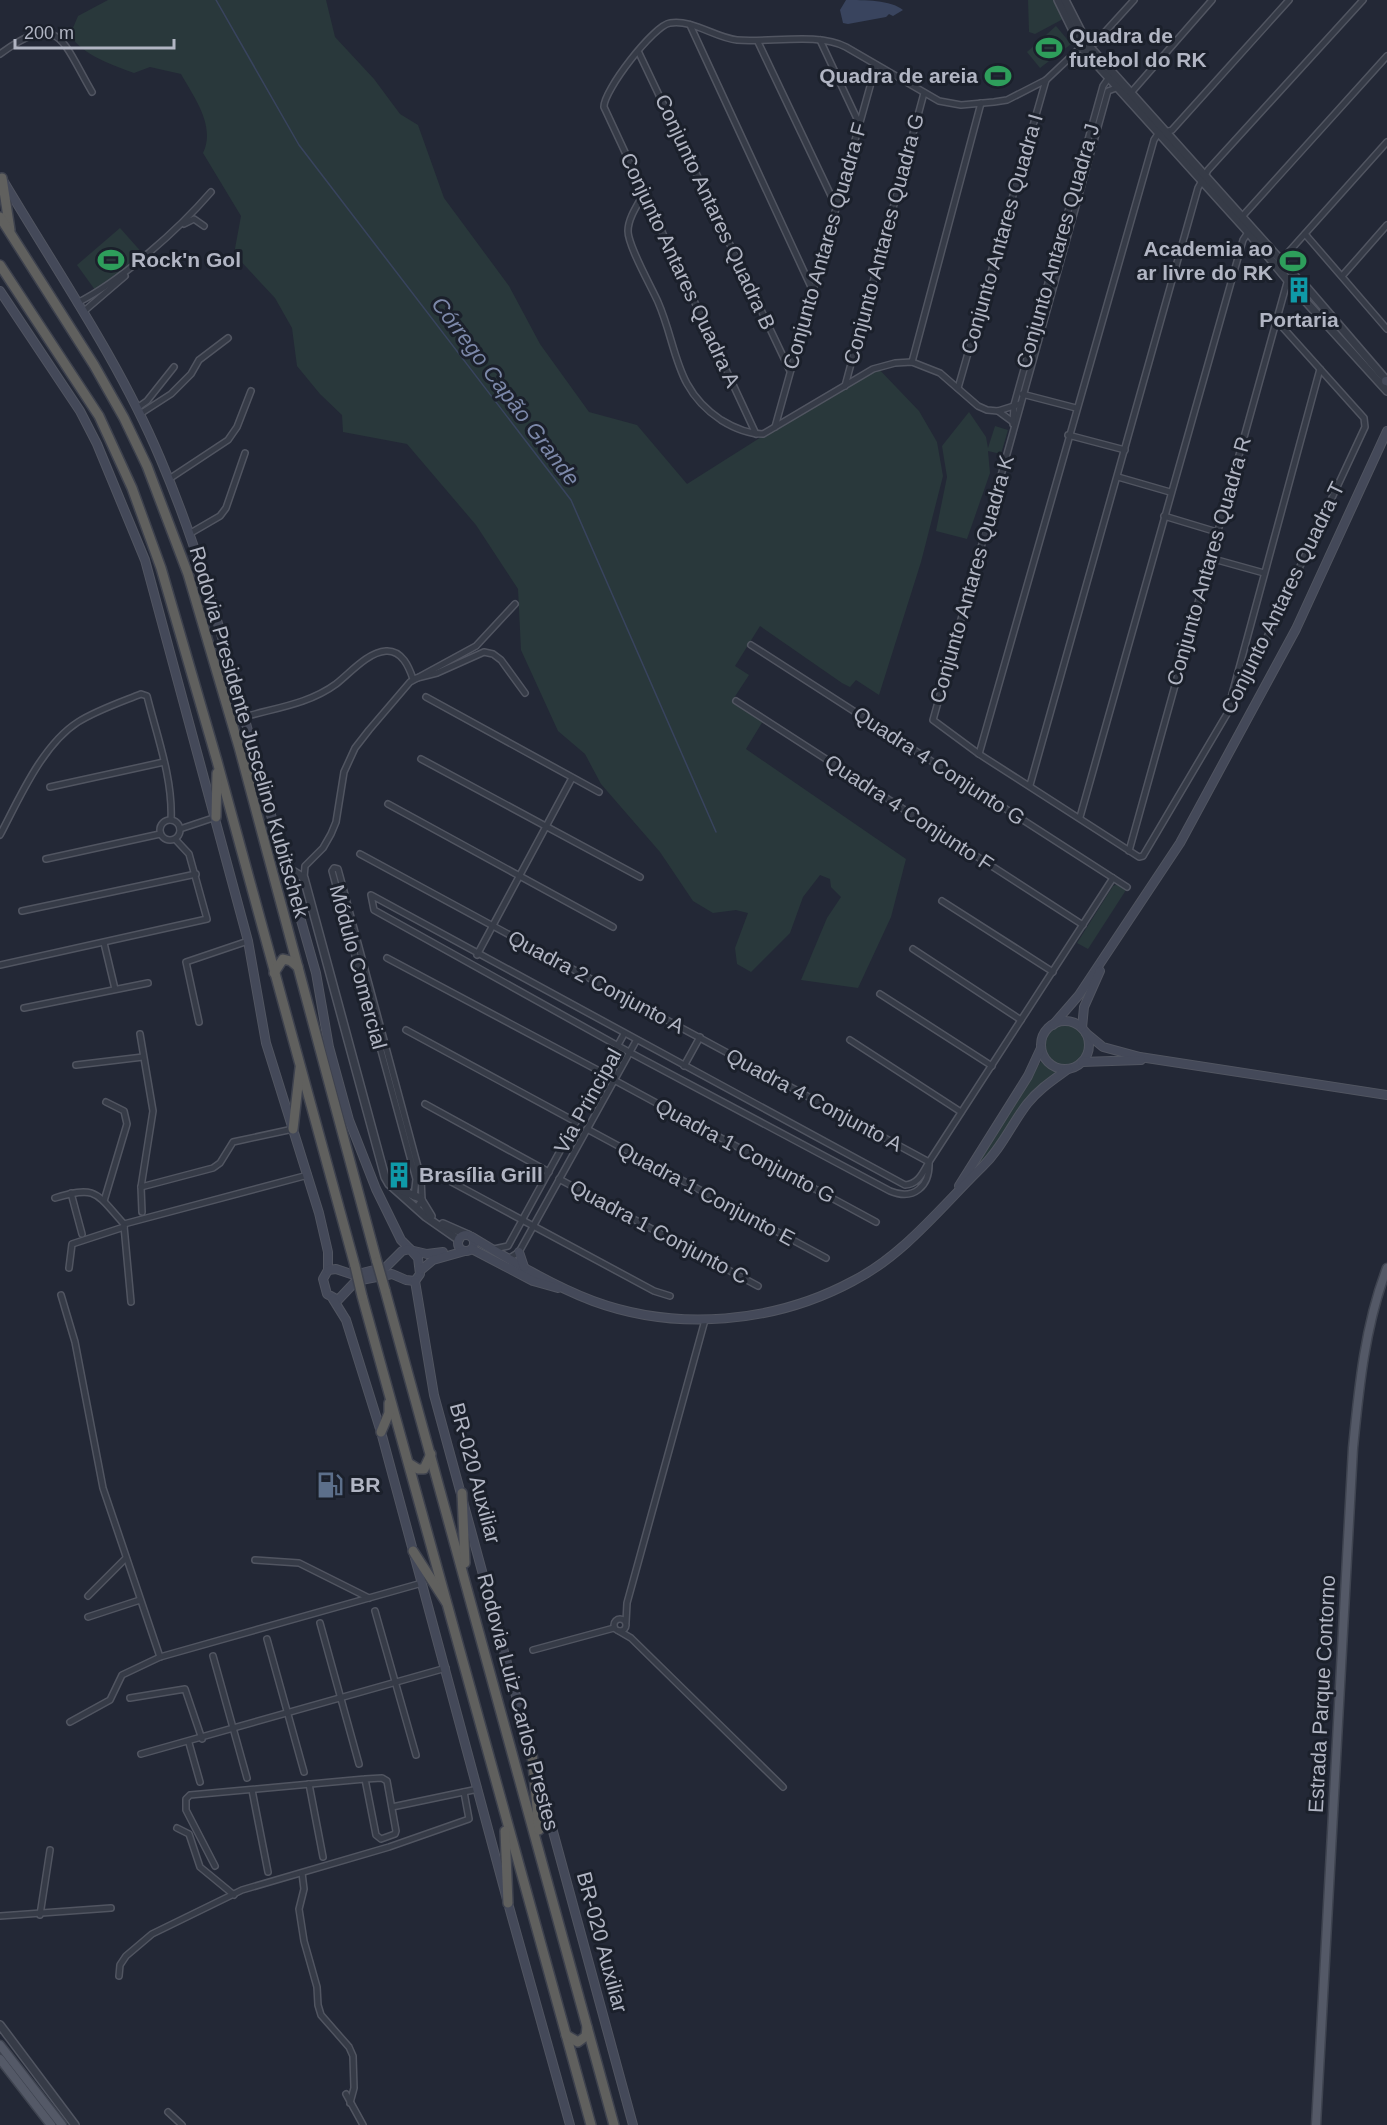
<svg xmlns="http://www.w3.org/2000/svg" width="1387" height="2125" viewBox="0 0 1387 2125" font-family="Arial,sans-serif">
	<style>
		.green { fill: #29383b }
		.water { fill: #39445e }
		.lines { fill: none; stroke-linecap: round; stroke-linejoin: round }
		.stream { stroke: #39445e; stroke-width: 1.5 }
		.minor-casing { stroke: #515561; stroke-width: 8 }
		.tertiary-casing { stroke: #515561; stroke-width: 10 }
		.secondary-casing { stroke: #515561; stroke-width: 10 }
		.primary-casing { stroke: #3f4450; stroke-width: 11 }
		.trunk-casing { stroke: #3e424e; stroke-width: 12 }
		.minor { stroke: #363b47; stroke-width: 5 }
		.tertiary { stroke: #363b47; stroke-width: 7 }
		.secondary { stroke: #444959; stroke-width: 8 }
		.primary { stroke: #545967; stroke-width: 8 }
		.trunk { stroke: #60605e; stroke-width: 9 }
		.trunk-bridge-casing { stroke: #3e424e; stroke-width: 12; stroke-linecap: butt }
		.trunk-bridge { stroke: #60605e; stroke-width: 9 }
		.labels { text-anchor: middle; stroke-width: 6; stroke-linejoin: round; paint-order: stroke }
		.poi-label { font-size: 21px; font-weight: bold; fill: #b1b5c3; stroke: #1b202b; text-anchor: start }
		.street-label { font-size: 21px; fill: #b1b5c3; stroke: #1b202b }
		.water-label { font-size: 22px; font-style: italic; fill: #7c88a9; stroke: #1b202b }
	</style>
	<rect width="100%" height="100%" fill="#232836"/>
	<g class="green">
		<path d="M108,0H326L335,37L374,79L400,114L418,125L444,198L509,286L540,344L589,412L637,425L687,484L875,365L919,411L937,442L943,476L921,562L879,695L856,680L850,687L842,683L760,626L735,666L749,675L732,701L763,721L746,749L906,859L891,917L858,988L801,980L827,918L841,897L831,887L830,879L820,875L803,897L790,933L751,972L737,964L735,948L748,913L736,910L713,913L693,901L660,852L601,784L585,754L558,731L521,650L518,589L476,525L407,444L343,432L342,415L320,394L297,366L292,328L275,298L234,254L241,216L203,153C216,126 194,97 181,74L150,67L134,73C113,65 82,55 70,35L78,16Z"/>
		<path d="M1028,0H1056L1063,19L1035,34L1029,32Z"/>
		<path d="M1056,26L1071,44L1040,68L1027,52Z"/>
		<path d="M120,228L144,255L98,294L77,265Z"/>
		<path d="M969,412L986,437L988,448L995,426L1008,430L1001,454L988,451L990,473L967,539L936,531L947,477L942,446Z"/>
		<path d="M1118,884L1126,890L1088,949L1077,943L1113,886Z"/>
		<circle cx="1065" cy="1045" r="22"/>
		<path d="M1042,1060L1058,1074L1047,1081L992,1155L959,1187Z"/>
	</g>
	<path class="water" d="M846,0C864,0 891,0 903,10L893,16L889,14L886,17L848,24L843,23L840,10Z"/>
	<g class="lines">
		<path class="stream" d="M216,0L299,145L571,500L716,832"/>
		<g class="minor-casing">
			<g id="minor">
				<path d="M690,25L812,289"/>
				<path d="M820,40L859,123"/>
				<path d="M758,42L836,206"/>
				<path d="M639,53L790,371"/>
				<path d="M0,54C60,10 62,41 92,92"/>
				<path d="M1116,88L1108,91L933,720L979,754L1139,857L1143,856L1247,680L1365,427L1364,418L1277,321"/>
				<path d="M1129,95L1212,0"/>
				<path d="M644,193C638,204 628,218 628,231C628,246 651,286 658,302C678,348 674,389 721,420C734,428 747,434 763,434L873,369L895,363L912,362L940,373L978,406L987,410L998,411L1020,404"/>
				<path d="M1239,220L1387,56"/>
				<path d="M184,224L194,219L204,226"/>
				<path d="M1305,234L1387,329"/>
				<path d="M1277,265L1387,142"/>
				<path d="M1343,275L1387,225"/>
				<path d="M77,303C121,281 179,229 211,192"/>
				<path d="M83,312L125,276"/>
				<path d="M912,362L981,103"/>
				<path d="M845,386L924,93"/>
				<path d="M958,388L1046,80"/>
				<path d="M1022,394L1076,408"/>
				<path d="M137,408L147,401L174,367"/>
				<path d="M998,411L1013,422"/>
				<path d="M140,414L171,394L191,374L199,360L228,338"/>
				<path d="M1013,424L1014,405L1103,86L1110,76"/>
				<path d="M775,427L876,65"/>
				<path d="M756,434L604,107C603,91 654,25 670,23C692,19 716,38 737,40C769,43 818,32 846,47L939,101L961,105L994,102L1007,100L1046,80L1081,47L1095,43L1134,0"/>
				<path d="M1068,435L1125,450"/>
				<path d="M1118,477L1170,492"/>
				<path d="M169,479L228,440L237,427L251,391"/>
				<path d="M1164,516L1217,532"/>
				<path d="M189,534L220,516L226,508L245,453"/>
				<path d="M1210,558L1264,573"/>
				<path d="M751,645L1127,887"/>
				<path d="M426,697L599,792"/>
				<path d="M736,701L1083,925"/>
				<path d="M1228,709L1320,369"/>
				<path d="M244,717C275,708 309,704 336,684C350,673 368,652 386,651C402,650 409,667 413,679L437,673L484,652L493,654L501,660L525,693"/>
				<path d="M979,754L1154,140L1158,134L1172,130L1289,0"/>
				<path d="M421,759L640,877"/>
				<path d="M1030,785L1198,188L1208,170L1363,0"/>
				<path d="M50,787L164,762"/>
				<path d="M388,804L613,927"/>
				<path d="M1080,817L1243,240L1249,231"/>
				<circle cx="170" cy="830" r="10"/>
				<path d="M180,829L216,817"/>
				<path d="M0,835C19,799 42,745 78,722C97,710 121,702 141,694L147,696C157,736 173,779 171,820"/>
				<path d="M1129,851L1288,279"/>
				<path d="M360,854L929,1162"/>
				<path d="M46,859L160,834"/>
				<path d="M304,878L305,866L323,848L331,834L336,822L344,772L355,748L369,730L410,682L476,646L515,604"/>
				<path d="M942,901L1053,972"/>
				<path d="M22,911L196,874"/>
				<path d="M104,943L115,989"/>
				<path d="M913,949L1021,1020"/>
				<path d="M477,955L572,778"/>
				<path d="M387,958L603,1073"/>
				<path d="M0,965L207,919L189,854L175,839"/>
				<path d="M880,994L992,1066"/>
				<path d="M24,1008L148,983"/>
				<path d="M199,1022L186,962L248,941"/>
				<path d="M406,1030L576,1122"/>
				<path d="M140,1034L153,1111L141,1187L142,1212"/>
				<path d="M850,1040L961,1112"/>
				<path d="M76,1065L143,1057"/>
				<path d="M684,1066L700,1037"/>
				<path d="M614,1080L876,1222"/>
				<path d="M425,1104L549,1172"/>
				<path d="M587,1129L826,1258"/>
				<path d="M929,1162C930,1186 914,1201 890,1191L629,1052L374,910L371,895L905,1185C919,1184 923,1172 929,1162L1113,878"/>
				<path d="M446,1179L654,1291L670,1296"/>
				<path d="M559,1179L758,1286"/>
				<path d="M141,1187L213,1168L220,1163L233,1142L293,1129"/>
				<path d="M71,1193L82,1234"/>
				<path d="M414,1197L416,1179L332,871L334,868L338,869L341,880L421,1178L422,1200L417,1207"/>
				<path d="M55,1198C97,1185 96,1193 124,1224L308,1175"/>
				<path d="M104,1201L127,1124L124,1111L106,1102"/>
				<path d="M124,1226L131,1302"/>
				<path d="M494,1249L508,1246L624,1034"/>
				<path d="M508,1259L519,1252L636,1041"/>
				<path d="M69,1268L72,1244L124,1227"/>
				<path d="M61,1295L75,1342L103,1488L160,1657"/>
				<path d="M255,1560L299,1563L369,1598"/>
				<path d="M88,1596L126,1558"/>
				<path d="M375,1611L416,1755"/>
				<path d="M88,1617L140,1600"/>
				<circle cx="620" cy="1625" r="6"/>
				<path d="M626,1622L627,1603L705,1320"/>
				<path d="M320,1623L359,1764"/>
				<path d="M619,1631L631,1638L783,1787"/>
				<path d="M267,1639L304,1772"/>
				<path d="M533,1650L614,1628"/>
				<path d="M213,1656L247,1778"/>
				<path d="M130,1698L185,1689L202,1739"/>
				<path d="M70,1722L110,1700L122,1675L160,1657L422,1583"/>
				<path d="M189,1743L200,1782"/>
				<path d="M141,1754L446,1668"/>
				<path d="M309,1784L323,1857"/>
				<path d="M252,1790L268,1872"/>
				<path d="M392,1807L478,1789"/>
				<path d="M177,1828L189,1834L200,1867L234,1895"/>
				<path d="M215,1866L186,1810V1799L190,1795L365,1779L382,1778L387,1781L396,1831L395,1834L381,1839L376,1835L365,1779"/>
				<path d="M302,1873L304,1889L299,1909L304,1941L317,1987L318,2005L321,2015L349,2047L353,2056L354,2088L350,2103"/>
				<path d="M40,1915L50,1850"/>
				<path d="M0,1916L111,1908"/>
				<path d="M119,1976L120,1965L126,1956L152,1934L242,1890L389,1847L469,1819L464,1792"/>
				<path d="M346,2094L363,2125"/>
				<path d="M168,2112L182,2125"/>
			</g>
		</g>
		<g class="tertiary-casing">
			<g id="tertiary">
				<path d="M1058,0L1081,47L1248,232L1295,289"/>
				<path d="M1065,0L1088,45L1302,284"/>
				<path d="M1307,288L1387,381"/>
				<path d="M1299,294L1387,391"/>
				<path d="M286,867L304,878L385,1177L389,1184L426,1217L459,1240"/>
				<path d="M398,1189L420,1198L431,1216"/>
				<path d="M443,1224L468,1235"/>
				<path d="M0,2025L75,2125"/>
			</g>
		</g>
		<g class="secondary-casing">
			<g id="secondary">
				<path d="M4,182C58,273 119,361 160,458C207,567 234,683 266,796"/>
				<path d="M0,291L80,411L97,444L145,560L248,941L266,1043L319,1213L328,1252V1270L323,1279L327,1294L338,1300L356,1281L392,1274L406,1280L415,1281"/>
				<path d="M1386,381H1387"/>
				<path d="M269,808L316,973L329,1047L349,1120L376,1189L401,1240L410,1249"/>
				<circle cx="1065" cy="1045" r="24"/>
				<path d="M1053,1025L1079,995L1180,843L1296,629L1387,431"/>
				<path d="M1082,1028L1084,1007L1100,971"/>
				<path d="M1086,1033L1103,1047L1140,1057L1387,1095"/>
				<path d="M1082,1062L1141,1060"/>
				<path d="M959,1186L1028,1076L1041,1048"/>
				<circle cx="466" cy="1243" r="8"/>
				<path d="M472,1237C510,1260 551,1285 593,1301C677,1332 775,1323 853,1281C904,1255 942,1206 982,1167C1001,1149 1011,1125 1027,1104C1039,1089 1053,1080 1068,1069"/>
				<path d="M472,1249L533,1281L558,1288"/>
				<path d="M414,1251L427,1254L443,1252"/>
				<path d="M519,1252L524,1267"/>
				<path d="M328,1270L336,1269L354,1275L386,1267L402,1251L410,1249L418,1258L420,1274L415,1281"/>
				<path d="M421,1270L433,1260L465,1251"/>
				<path d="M415,1281L434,1395L633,2125"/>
				<path d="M333,1299L346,1320L381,1432L508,1903L570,2125"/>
			</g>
		</g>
		<g class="primary-casing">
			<g id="primary">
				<path d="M0,2045L62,2125"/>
				<path d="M0,2059L51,2125"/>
				<path d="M1316,2125L1353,1448C1359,1387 1365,1325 1387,1268"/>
			</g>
		</g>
		<g class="trunk-casing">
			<g id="trunk">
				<path d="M2,178L10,230"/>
				<path d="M0,217L94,365L124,418L147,466L188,574L239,747L377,1262"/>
				<path d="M0,265L99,416L132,488L161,568L217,761L355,1266"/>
				<path d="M249,767L270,811"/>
				<path d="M216,817L217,773"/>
				<path d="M274,973L283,959L291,961L298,967"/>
				<path d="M293,1129L300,1068"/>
				<path d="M385,1290L614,2125"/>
				<path d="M362,1296L591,2125"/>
				<path d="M381,1432L389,1413V1403"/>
				<path d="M410,1464L418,1469H424L431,1454"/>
				<path d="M462,1493L465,1563"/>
				<path d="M413,1551L446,1602"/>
				<path d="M532,1753L539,1830"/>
				<path d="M505,1831L508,1903"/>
				<path d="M566,2035L578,2042L586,2036L587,2027"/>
			</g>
		</g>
		<use href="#minor" class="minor"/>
		<use href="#tertiary" class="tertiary"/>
		<use href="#secondary" class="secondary"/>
		<use href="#primary" class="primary"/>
		<use href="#trunk" class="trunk"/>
		<g class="trunk-bridge-casing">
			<g id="trunk-bridge">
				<path d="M377,1262L385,1290"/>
				<path d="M355,1266L362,1296"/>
			</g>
		</g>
		<use href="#trunk-bridge" class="trunk-bridge"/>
	</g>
	<defs>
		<g id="stadium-bare" transform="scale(2.07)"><path d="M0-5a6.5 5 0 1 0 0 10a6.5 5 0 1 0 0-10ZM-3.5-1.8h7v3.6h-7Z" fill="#2e9e5b" stroke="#1b202b" stroke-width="2.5" paint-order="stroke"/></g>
		<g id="building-bare" transform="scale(2.07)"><path d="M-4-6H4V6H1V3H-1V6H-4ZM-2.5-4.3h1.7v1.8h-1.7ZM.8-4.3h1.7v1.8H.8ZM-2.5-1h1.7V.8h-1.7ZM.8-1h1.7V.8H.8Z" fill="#0f9aa8" stroke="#1b202b" stroke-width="2.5" paint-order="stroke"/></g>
		<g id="fuel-bare" transform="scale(2.07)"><path d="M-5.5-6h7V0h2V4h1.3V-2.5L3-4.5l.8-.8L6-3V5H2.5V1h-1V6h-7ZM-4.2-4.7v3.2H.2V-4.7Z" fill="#5c6f8a" stroke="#1b202b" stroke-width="2.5" paint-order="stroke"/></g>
	</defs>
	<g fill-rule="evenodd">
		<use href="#stadium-bare" x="1049" y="48"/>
		<use href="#stadium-bare" x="998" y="76"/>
		<use href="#stadium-bare" x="111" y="260"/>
		<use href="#stadium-bare" x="1293" y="261"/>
		<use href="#building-bare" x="1299" y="290"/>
		<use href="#building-bare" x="399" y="1175"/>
		<use href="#fuel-bare" x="330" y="1485"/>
	</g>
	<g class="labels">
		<g class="poi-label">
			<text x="1069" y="43">Quadra de<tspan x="1069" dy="24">futebol do RK</tspan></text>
			<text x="978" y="83" text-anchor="end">Quadra de areia</text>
			<text x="1273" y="256" text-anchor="end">Academia ao<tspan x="1273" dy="24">ar livre do RK</tspan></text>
			<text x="131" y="267">Rock'n Gol</text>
			<text x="1299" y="327" text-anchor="middle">Portaria</text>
			<text x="419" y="1182">Brasília Grill</text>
			<text x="350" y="1492">BR</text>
		</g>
		<g class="street-label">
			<text transform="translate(715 212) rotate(65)" y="7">Conjunto Antares Quadra B</text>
			<text transform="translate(1002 234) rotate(-74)" y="7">Conjunto Antares Quadra I</text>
			<text transform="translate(884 239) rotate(-75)" y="7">Conjunto Antares Quadra G</text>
			<text transform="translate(825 246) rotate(-74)" y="7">Conjunto Antares Quadra F</text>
			<text transform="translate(1058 246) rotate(-74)" y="7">Conjunto Antares Quadra J</text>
			<text transform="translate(680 270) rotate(65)" y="7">Conjunto Antares Quadra A</text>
			<text transform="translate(1209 561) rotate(-74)" y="7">Conjunto Antares Quadra R</text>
			<text transform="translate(972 579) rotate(-74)" y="7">Conjunto Antares Quadra K</text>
			<text transform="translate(1283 598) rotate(-64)" y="7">Conjunto Antares Quadra T</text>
			<text transform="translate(249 732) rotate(74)" y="7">Rodovia Presidente Juscelino Kubitschek</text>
			<text transform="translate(939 766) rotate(33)" y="7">Quadra 4 Conjunto G</text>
			<text transform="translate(909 813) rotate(33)" y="7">Quadra 4 Conjunto F</text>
			<text transform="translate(358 967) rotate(75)" y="7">Módulo Comercial</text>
			<text transform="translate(596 982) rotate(28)" y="7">Quadra 2 Conjunto A</text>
			<text transform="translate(814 1100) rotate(28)" y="7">Quadra 4 Conjunto A</text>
			<text transform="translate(588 1101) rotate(-61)" y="7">Via Principal</text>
			<text transform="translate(745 1151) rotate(28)" y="7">Quadra 1 Conjunto G</text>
			<text transform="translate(706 1194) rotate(28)" y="7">Quadra 1 Conjunto E</text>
			<text transform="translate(659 1232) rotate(28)" y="7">Quadra 1 Conjunto C</text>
			<text transform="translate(475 1473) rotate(75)" y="7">BR-020 Auxiliar</text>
			<text transform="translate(1322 1694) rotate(-87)" y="7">Estrada Parque Contorno</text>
			<text transform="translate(518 1702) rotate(75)" y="7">Rodovia Luiz Carlos Prestes</text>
			<text transform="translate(602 1942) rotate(75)" y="7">BR-020 Auxiliar</text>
		</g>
		<g class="water-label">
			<text transform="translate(506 391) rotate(53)" y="8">Córrego Capão Grande</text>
		</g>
	</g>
	<path d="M15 39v9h159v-9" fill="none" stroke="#b1b5c3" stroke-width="3"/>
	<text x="24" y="39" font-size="18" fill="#b1b5c3" stroke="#1b202b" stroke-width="4.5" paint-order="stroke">200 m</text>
</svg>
